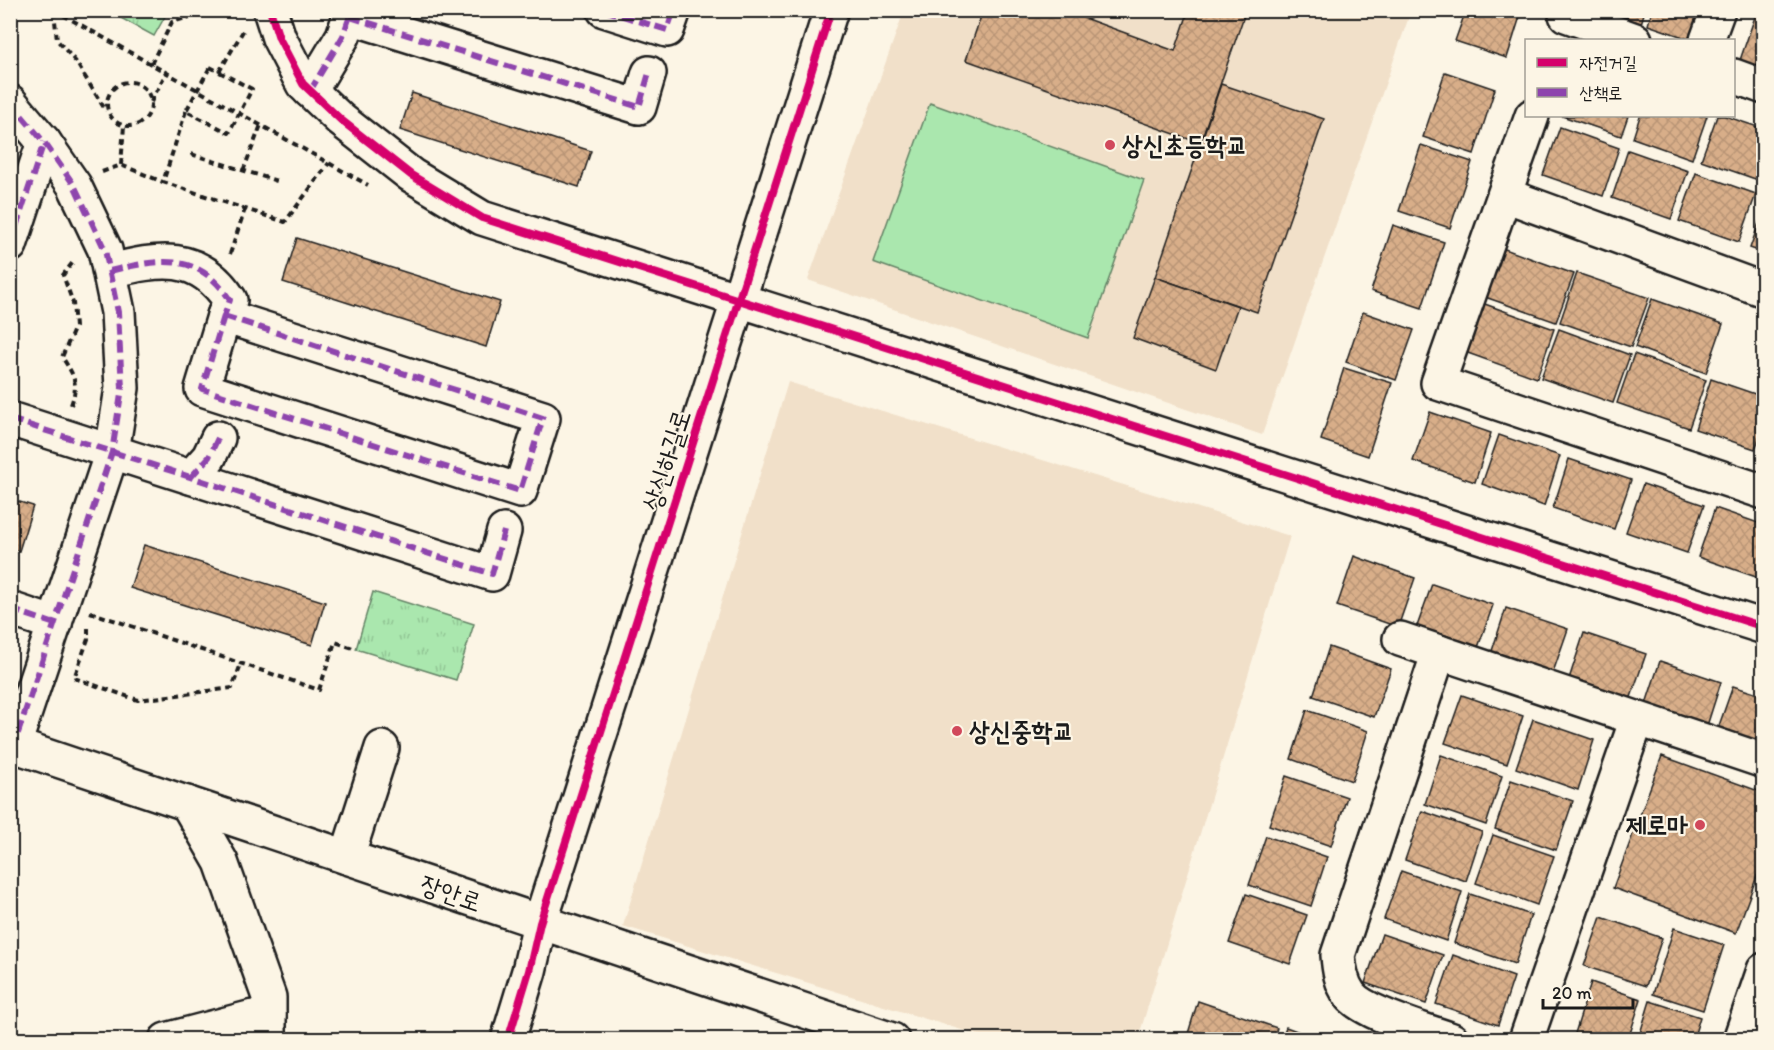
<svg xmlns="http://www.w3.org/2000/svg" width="1774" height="1050" viewBox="0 0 1774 1050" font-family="Itim,'Poor Story',sans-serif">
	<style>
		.built { fill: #f1e0c9 }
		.grass { fill: #aae7ae; stroke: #638265; stroke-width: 1.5 }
		.park { fill: url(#park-tufts); stroke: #638265; stroke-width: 1.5 }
		.building { fill: url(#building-cross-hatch); stroke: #1c1c1c; stroke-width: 1.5 }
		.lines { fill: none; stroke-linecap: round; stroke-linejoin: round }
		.minor-casing { stroke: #1c1c1c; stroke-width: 38 }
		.path { stroke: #1c1c1c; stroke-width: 4; stroke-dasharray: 6 4.5; stroke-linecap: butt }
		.minor { stroke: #fcf5e5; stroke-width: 33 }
		.quiet { stroke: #8e44ad; stroke-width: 6; stroke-dasharray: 12 6; stroke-linecap: butt }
		.cycleway-casing { stroke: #fcf5e5; stroke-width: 11 }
		.cycleway { stroke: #d6006c; stroke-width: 8 }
		.poi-dot { fill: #d1495b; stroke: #fcf5e5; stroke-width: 2 }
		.labels { text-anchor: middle; stroke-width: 4.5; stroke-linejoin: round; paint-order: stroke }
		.poi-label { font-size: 26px; font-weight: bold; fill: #1c1c1c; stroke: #fcf5e5; text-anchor: start }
		.street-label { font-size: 26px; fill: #1c1c1c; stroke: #fcf5e5 }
	</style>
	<defs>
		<pattern id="park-tufts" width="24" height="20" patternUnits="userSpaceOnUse" patternTransform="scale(1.5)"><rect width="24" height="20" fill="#aae7ae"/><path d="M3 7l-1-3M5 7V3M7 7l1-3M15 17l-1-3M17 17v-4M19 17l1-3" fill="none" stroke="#92c695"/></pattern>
		<pattern id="building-cross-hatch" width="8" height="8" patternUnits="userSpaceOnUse" patternTransform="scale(1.5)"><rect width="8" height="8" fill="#d8ae89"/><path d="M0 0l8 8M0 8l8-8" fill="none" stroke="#b99576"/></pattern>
	</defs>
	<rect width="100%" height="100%" fill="#fcf5e5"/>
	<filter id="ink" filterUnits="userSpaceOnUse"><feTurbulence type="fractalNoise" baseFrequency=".0167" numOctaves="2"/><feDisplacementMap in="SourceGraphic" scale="12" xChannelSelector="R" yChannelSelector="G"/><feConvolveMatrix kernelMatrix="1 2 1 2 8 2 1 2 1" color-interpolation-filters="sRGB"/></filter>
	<g filter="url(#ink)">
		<g class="built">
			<path d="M904,11H1411L1262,435L808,280Z"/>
			<path d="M788,382L1290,536L1138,1039H991L623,926Z"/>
		</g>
		<path class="grass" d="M930,103L1144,180L1088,338L873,262Z"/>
		<g class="park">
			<path d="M108,11H168L154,36Z"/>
			<path d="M373,592L474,624L456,680L356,649Z"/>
		</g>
		<g class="building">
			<path d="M983,10H1062L1175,51L1189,10H1246L1200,143L966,60Z"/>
			<path d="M1466,10H1522L1507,58L1455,41Z"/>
			<path d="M1601,10H1645L1641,24Z"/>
			<path d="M1652,10H1709L1692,40L1648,25Z"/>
			<path d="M1757,11L1764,13V71L1739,63Z"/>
			<path d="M1445,72L1495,89L1474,154L1423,137Z"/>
			<path d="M1221,84L1324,119L1257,312L1155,277Z"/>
			<path d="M412,93L591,151L579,187L400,130Z"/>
			<path d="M1562,116H1628L1621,136Z"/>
			<path d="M1640,116H1707L1692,159L1633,138Z"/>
			<path d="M1717,116H1725L1764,129V173L1761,181L1701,160Z"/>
			<path d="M1560,127L1619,148L1603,196L1543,175Z"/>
			<path d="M1421,145L1472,162L1450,228L1399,211Z"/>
			<path d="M1628,150L1688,171L1671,219L1612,198Z"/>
			<path d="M1696,173L1756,194L1739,242L1679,221Z"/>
			<path d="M1764,209V253L1750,248Z"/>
			<path d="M1393,225L1444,242L1422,308L1371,291Z"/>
			<path d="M297,238L500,302L486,347L283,282Z"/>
			<path d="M1502,248L1574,274L1556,322L1485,297Z"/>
			<path d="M1577,273L1649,298L1631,347L1560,322Z"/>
			<path d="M1155,277L1238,306L1216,369L1133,338Z"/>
			<path d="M1652,299L1723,324L1706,373L1635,347Z"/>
			<path d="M1482,303L1554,329L1537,378L1465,352Z"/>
			<path d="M1363,312L1414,330L1396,380L1346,362Z"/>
			<path d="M1559,329L1630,355L1613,403L1541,378Z"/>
			<path d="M1634,354L1706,380L1689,428L1617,403Z"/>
			<path d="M1344,368L1392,383L1368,456L1321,440Z"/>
			<path d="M1711,379L1764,397V425L1755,449L1695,429Z"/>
			<path d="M1430,412L1491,433L1475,482L1413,461Z"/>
			<path d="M1499,435L1560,456L1544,506L1482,484Z"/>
			<path d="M1569,459L1631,480L1614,529L1553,508Z"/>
			<path d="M1643,484L1704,505L1687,553L1626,532Z"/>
			<path d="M10,499L33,506L19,551L10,548Z"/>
			<path d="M1715,508L1764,525V566L1759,578L1698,557Z"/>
			<path d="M144,545L325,602L312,645L130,588Z"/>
			<path d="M1354,556L1415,578L1398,627L1337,606Z"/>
			<path d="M1432,584L1493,605L1476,653L1415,632Z"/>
			<path d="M1506,608L1568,629L1551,678L1490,657Z"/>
			<path d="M1584,633L1646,654L1629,703L1568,682Z"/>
			<path d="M1329,647L1391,669L1374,717L1313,696Z"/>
			<path d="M1660,661L1721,682L1705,732L1644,710Z"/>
			<path d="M1733,686L1764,696V751L1716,734Z"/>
			<path d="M1462,695L1523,716L1507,764L1445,743Z"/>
			<path d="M1307,710L1368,731L1352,781L1291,759Z"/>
			<path d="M1533,719L1594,740L1578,790L1516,768Z"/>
			<path d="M1441,755L1502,776L1486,825L1425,804Z"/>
			<path d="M1662,756L1764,793V857L1736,933L1613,888Z"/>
			<path d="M1286,776L1347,797L1331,846L1269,825Z"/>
			<path d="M1511,780L1573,801L1556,850L1495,829Z"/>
			<path d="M1422,811L1482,832L1466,881L1405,860Z"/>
			<path d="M1493,835L1554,856L1537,905L1476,883Z"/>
			<path d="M1266,836L1327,857L1311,906L1249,885Z"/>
			<path d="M1401,871L1462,892L1446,941L1384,919Z"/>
			<path d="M1246,894L1307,915L1290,964L1229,943Z"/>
			<path d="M1470,894L1531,915L1515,964L1454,943Z"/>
			<path d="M1601,917L1662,938L1646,986L1584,966Z"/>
			<path d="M1674,928L1724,945L1703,1010L1653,994Z"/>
			<path d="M1382,934L1443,955L1426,1004L1365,983Z"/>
			<path d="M1453,955L1514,977L1498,1025L1436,1004Z"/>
			<path d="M1591,982L1641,999L1628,1040H1573Z"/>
			<path d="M1198,1001L1277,1028L1273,1040H1186Z"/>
			<path d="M1650,1001L1700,1017L1693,1040H1638Z"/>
			<path d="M1286,1027L1321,1040H1281Z"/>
		</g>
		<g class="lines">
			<g class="minor-casing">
				<g id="minor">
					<path d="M270,10L279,38L303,84L341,120L411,175L482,218L1764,627"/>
					<path d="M604,10L667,30L674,10"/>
					<path d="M1566,15L1635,40"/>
					<path d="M350,17L639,107L649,73"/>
					<path d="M1707,40L1718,10"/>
					<path d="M1734,76L1764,87"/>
					<path d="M310,91L343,36L352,10"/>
					<path d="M10,102L44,142L74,185L105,250L118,312L122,388L112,452L14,745"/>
					<path d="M1532,116L1438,383L1764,492"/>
					<path d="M1505,195L1764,290"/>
					<path d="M10,245L44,142"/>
					<path d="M110,271C159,259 198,251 230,300L224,316"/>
					<path d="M224,316L543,418L520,491L202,389Z"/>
					<path d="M10,419L492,574L504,531"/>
					<path d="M191,477L209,457L218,438"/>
					<path d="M10,609L55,624"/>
					<path d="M1400,639L1764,761"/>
					<path d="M1439,652L1338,955C1339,969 1341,983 1350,995C1365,1014 1428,1031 1452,1040"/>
					<path d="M10,744L892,1040"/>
					<path d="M187,803L221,862L269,997V1040"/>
					<path d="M347,857L382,748"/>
					<path d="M166,1040L253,1017L269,1015"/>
					<path d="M508,1040L529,971L540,923L831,10"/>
					<path d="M1526,1040L1637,719"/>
					<path d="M1740,1040L1764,970"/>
				</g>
			</g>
			<g class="path">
				<path d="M54,10L368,185"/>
				<path d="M54,11L57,40L76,62L106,111"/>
				<path d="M151,64L172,22L215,10"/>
				<path d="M210,67L252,89L229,133L186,111Z"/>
				<path d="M219,72L243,31"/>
				<circle cx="129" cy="104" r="22"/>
				<path d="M151,102L166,73"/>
				<path d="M186,111L163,182L285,222L329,163"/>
				<path d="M191,154L280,182"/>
				<path d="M121,165L124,126"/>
				<path d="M243,171L261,125"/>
				<path d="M102,172L121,165L163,182"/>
				<path d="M230,254L245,209"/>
				<path d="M71,405C79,383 74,375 62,357L75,327L73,303L63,275L74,261"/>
				<path d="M90,612L319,690L335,642L356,649"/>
				<path d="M88,628V639L74,678L138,700L232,688L241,664"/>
			</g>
			<use href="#minor" class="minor"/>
			<g class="quiet">
				<path d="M604,10L667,30L674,10"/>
				<path d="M350,17L639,107L649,73"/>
				<path d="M310,91L343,36L352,10"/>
				<path d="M10,102L44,142L74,185L105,250L118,312L122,388L112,452L14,745"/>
				<path d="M10,245L44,142"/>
				<path d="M110,271C159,259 198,251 230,300L224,316"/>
				<path d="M224,316L543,418L520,491L202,389Z"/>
				<path d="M10,419L492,574L504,531"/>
				<path d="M191,477L209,457L218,438"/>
				<path d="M10,609L55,624"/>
			</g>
			<g class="cycleway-casing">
				<g id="cycleway">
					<path d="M270,10L279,38L303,84L341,120L411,175L482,218L1764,627"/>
					<path d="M508,1040L529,971L540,923L831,10"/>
				</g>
			</g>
			<use href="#cycleway" class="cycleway"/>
		</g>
	</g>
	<g class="poi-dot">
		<circle cx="1110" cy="145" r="6"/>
		<circle cx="957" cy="731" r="6"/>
		<circle cx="1700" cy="825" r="6"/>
	</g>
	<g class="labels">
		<g class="poi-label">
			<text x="1122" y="154">상신초등학교</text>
			<text x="969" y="740">상신중학교</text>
			<text x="1688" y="834" text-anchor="end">제로마</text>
		</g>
		<g class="street-label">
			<text transform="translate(666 460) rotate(-72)" y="9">상신하길로</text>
			<text transform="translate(451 893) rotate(19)" y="9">장안로</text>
		</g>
	</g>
	<rect width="1774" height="1050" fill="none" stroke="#fcf5e5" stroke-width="36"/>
	<rect x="18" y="18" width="1738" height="1014" fill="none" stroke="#1c1c1c" stroke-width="2" filter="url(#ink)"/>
	<rect x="1525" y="39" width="210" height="78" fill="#fcf5e5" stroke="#a29e95" stroke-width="1.5"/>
	<rect x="1537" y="58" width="30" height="9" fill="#d6006c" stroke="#a29e95" stroke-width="1.5"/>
	<text x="1579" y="69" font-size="18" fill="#1c1c1c">자전거길</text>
	<rect x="1537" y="88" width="30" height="9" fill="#8e44ad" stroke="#a29e95" stroke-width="1.5"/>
	<text x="1579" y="99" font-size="18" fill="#1c1c1c">산책로</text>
	<path d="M1543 999v9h90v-9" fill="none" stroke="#1c1c1c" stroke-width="3"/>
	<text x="1552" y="999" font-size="18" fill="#1c1c1c" stroke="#fcf5e5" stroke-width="4.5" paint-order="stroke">20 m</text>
</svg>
